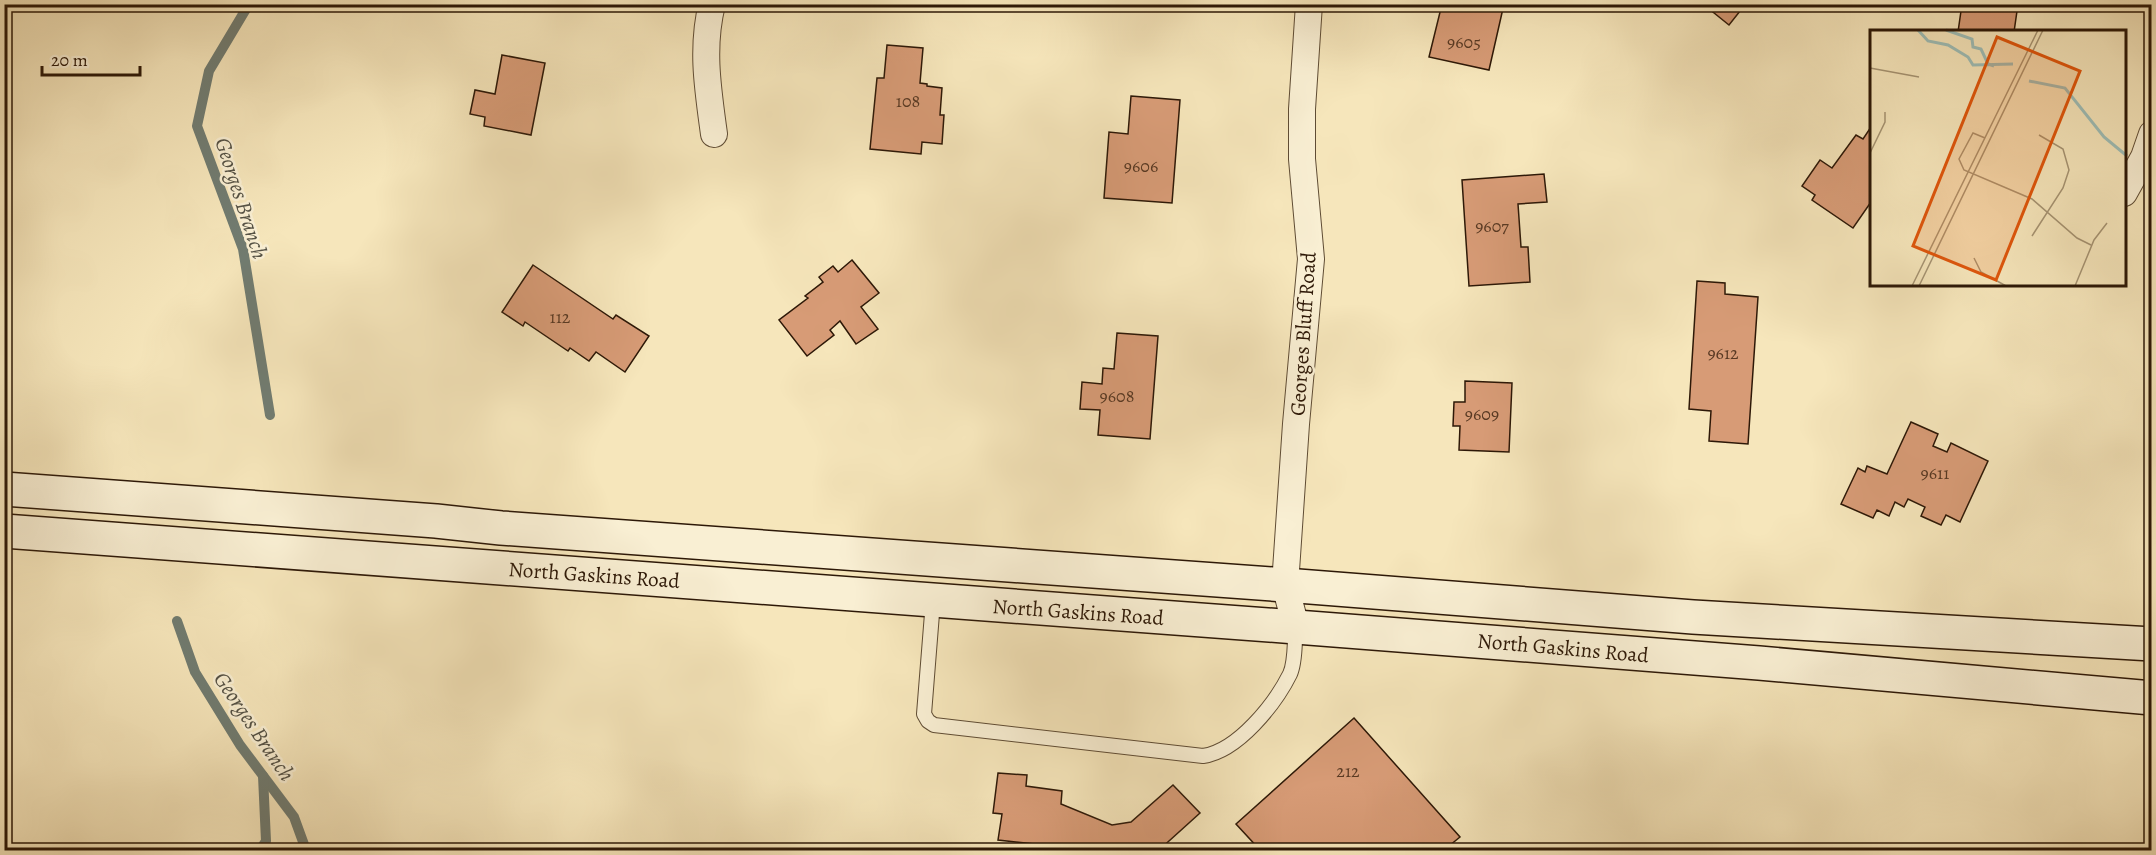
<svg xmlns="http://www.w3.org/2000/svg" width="2156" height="855" viewBox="0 0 2156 855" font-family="Alegreya,serif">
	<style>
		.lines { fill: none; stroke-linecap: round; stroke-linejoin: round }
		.stream { stroke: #717c71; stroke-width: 10 }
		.building { fill: #d79b76; stroke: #2d1807; stroke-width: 1.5 }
		.service-casing { stroke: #5f4c34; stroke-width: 16 }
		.minor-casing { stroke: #5f4c34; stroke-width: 28 }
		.secondary-casing { stroke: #2d1807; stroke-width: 36 }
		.service { stroke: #f9efd3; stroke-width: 14 }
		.minor { stroke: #f9efd3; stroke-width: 26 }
		.secondary { stroke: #f9efd3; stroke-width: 33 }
		.labels { text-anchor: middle; stroke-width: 5; stroke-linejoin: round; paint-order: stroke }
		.number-label { font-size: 18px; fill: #583923 }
		.street-label { font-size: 21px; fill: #2d1807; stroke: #f9efd3 }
		.water-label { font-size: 22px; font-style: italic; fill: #555245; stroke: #f9efd3 }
		.inset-river { fill: none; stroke: #9ebeb7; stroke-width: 3 }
		.inset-road { fill: none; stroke: #a69473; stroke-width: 1.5 }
		.view { fill: #df560c; fill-opacity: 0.15; stroke: #df560c; stroke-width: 3 }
		.inset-edge { fill: none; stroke: #2d1807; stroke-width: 3 }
	</style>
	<rect width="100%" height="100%" fill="#f6e6bb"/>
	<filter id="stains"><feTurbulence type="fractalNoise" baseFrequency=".00333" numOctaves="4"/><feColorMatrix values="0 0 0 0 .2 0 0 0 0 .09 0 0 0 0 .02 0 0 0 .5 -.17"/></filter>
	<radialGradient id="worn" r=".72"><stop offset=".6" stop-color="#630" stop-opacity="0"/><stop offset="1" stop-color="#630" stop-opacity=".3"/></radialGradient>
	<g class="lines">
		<g class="stream">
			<path d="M249,4L209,71L197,126L243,249L270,415"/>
			<path d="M177,621L195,672L240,745L294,817L306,850"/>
			<path d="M260,850L266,841L263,776"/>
		</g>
	</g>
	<g class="building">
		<path d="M1442,4H1504L1489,70L1429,57Z"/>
		<path d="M1703,4H1757L1751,11L1744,6L1729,25Z"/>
		<path d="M1962,4H2018L2014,32H1958Z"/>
		<path d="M887,45L923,48L920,83L927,84V86L942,88L940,115H944L942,144L922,142L921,154L870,149L877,78H884Z"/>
		<path d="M502,55L545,63L531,135L484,126L485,117L470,114L475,90L495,94Z"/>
		<path d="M1131,96L1180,100L1172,203L1104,198L1109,132L1128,134Z"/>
		<path d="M1871,127V202L1853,228L1812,200L1815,195L1802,186L1820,160L1832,168L1856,135L1863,139Z"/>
		<path d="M1544,174L1547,202L1518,204L1521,247H1528L1530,282L1469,286L1462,180Z"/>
		<path d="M852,260L879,293L861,307L878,329L856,344L840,321L830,330L834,335L807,356L779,320L808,298L805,296L823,282L819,277L833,266L838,272Z"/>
		<path d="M533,265L613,319L616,315L649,336L625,372L596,352L589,361L570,348L568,351L525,322L523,326L502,312Z"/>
		<path d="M1697,281L1725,283V294L1758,297L1748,444L1709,441L1711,411L1689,409Z"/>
		<path d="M1117,333L1158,336L1150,439L1098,435L1100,410L1080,409L1082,382L1102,384L1103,368L1114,369Z"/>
		<path d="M1465,381L1512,383L1509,452L1459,450L1460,426H1453L1454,402H1465Z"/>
		<path d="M1911,422L1938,434L1933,446L1947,452L1951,443L1988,461L1960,522L1946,515L1941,525L1921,516L1925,507L1908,499L1904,507L1895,502L1889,516L1877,510L1873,518L1841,504L1858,468L1865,472L1867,466L1887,474Z"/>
		<path d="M1354,718L1460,837L1444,850H1260L1236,824Z"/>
		<path d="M998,773L1027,775L1026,786L1062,791L1061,804L1112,825L1131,822L1173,785L1200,813L1159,850H1073L1056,844L1054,846L998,840L1002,814L993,813Z"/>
	</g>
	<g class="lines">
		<g class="service-casing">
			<path id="service" d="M933,601L924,714L928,721L934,725L1203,756C1238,751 1275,704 1290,674C1296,661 1294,641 1296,627"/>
		</g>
		<g class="minor-casing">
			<g id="minor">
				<path d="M712,4C701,48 708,90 714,134"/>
				<path d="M2124,193L2144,157L2152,134"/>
				<path d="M1296,627L1285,585L1296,424L1311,259L1302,159V109L1309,4"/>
			</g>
		</g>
		<g class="secondary-casing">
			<g id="secondary">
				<path d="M4,489L436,521L501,528L1285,585L1693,617L2152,644"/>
				<path d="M4,531L1296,627L1759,663L2152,698"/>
			</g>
		</g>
		<use href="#service" class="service"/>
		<use href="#minor" class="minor"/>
		<use href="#secondary" class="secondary"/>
	</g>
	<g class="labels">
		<g class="number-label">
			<text x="1464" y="48">9605</text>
			<text x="908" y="107">108</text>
			<text x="1141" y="172">9606</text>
			<text x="1492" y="232">9607</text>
			<text x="560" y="323">112</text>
			<text x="1723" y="359">9612</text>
			<text x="1117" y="402">9608</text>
			<text x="1482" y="420">9609</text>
			<text x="1935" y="479">9611</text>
			<text x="1348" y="777">212</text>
		</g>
		<g class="street-label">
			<text transform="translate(1303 334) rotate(-86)" y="7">Georges Bluff Road</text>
			<text transform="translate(594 575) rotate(4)" y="7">North Gaskins Road</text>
			<text transform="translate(1078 612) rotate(4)" y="7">North Gaskins Road</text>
			<text transform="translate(1563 648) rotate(5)" y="7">North Gaskins Road</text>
		</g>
		<g class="water-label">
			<text transform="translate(242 198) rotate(72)" y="8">Georges Branch</text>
			<text transform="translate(255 726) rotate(56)" y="8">Georges Branch</text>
		</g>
	</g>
	<g transform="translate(1870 30)">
		<rect width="256" height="256" fill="#f6e6bb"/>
		<path class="inset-river" d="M48,0L58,11L78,15L98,27L103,35L143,34M76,0L102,9L103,17L111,19L118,34L124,36M159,51L195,58L234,107L257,126"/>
		<path class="inset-road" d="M0,38L49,47M115,108L103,103L89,129L94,140L162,169L207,208L221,215M0,123L15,92V82M162,206L193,158L199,140L193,119L169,105M104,228L111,242L136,256M42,256L168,0M49,256L173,0M205,256L224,210L237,193"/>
		<path class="view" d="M127,7L210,41L126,250L43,216Z"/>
		<rect width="256" height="256" class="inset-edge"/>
	</g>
	<rect width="2156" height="855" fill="none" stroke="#f6e6bb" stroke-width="24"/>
	<rect x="6" y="6" width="2144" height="843" fill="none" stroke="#2d1807" stroke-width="3"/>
	<rect x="12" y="12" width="2132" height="831" fill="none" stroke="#2d1807" stroke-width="1.5"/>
	<path d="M42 66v9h98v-9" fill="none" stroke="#2d1807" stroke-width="3"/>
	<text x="51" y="66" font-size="18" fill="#2d1807" stroke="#f9efd3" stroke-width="4.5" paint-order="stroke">20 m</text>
	<rect width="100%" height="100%" filter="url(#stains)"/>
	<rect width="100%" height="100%" fill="url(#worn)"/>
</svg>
